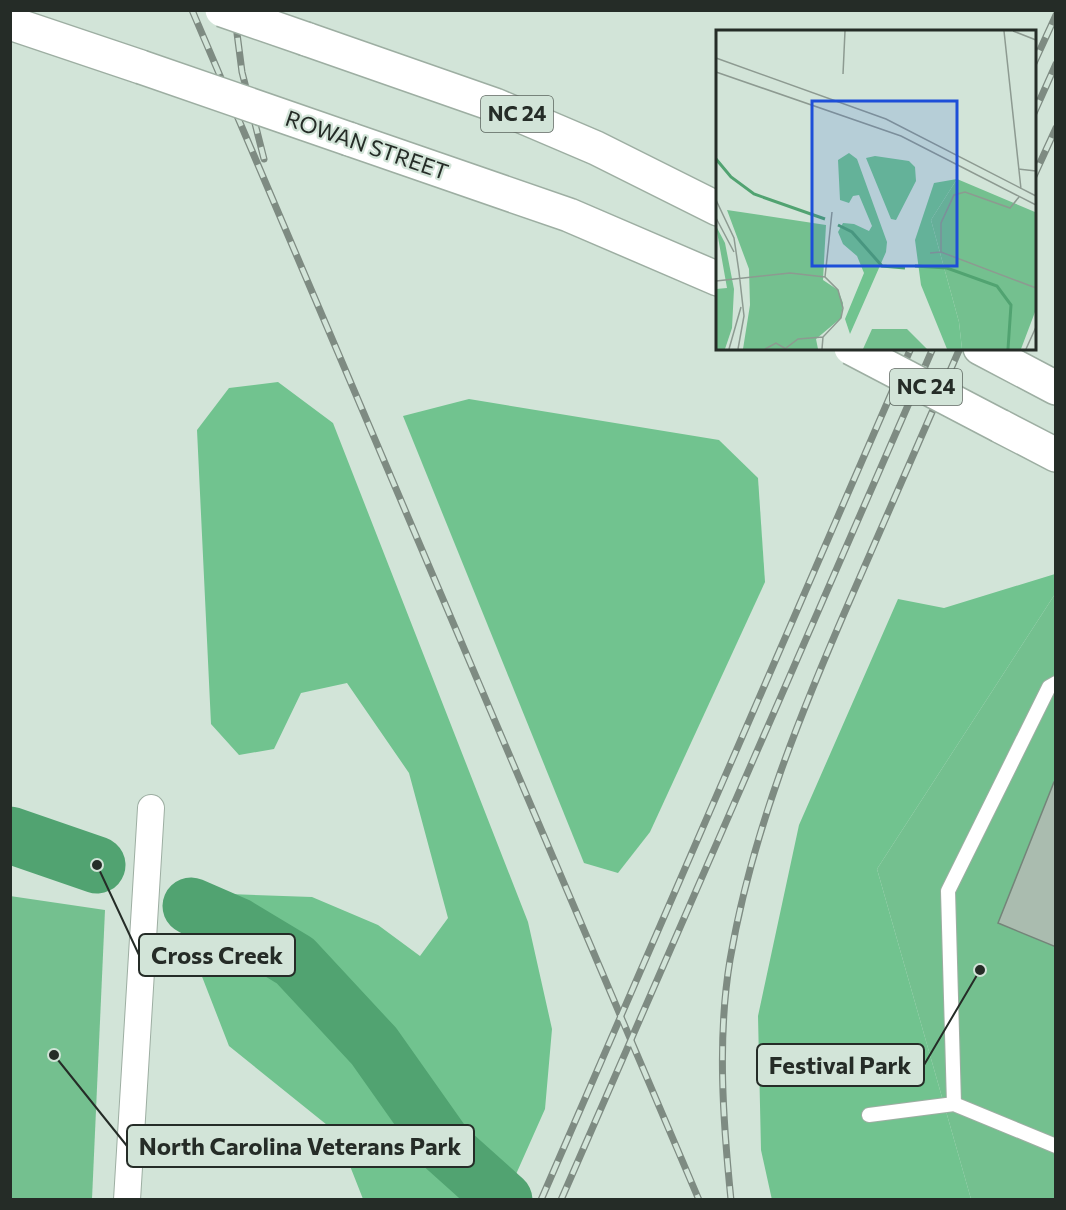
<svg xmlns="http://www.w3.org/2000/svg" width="1066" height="1210" viewBox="0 0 1066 1210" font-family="Commissioner,sans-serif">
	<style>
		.green { fill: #74c08f }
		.forest { fill: #71c38f }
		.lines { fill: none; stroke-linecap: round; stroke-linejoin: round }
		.river { stroke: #51a371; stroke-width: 57 }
		.building { fill: #aabcaf; stroke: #748479; stroke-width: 1.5 }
		.service-casing { stroke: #9daea2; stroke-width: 16 }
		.minor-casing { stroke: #9daea2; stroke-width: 28 }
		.primary-casing { stroke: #9daea2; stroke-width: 36 }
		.service { stroke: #fff; stroke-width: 14 }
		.minor { stroke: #fff; stroke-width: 26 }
		.primary { stroke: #fff; stroke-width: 33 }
		.rail-casing { stroke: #7e8b82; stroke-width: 7 }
		.rail { stroke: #d2e4d8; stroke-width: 4.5; stroke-dasharray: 14; stroke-linecap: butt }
		.primary-bridge-casing { stroke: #9daea2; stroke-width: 36; stroke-linecap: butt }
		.primary-bridge { stroke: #fff; stroke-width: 33 }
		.labels { text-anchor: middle; stroke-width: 4.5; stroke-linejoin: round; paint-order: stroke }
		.shield { fill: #d2e4d8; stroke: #59635c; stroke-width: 1.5 }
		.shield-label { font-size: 21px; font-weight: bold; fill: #252c27 }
		.street-label { font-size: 22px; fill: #252c27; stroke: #d2e4d8 }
		.inset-river { fill: none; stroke: #51a371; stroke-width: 3 }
		.inset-road { fill: none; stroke: #8d9a91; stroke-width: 1.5 }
		.view { fill: #1d4ed8; fill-opacity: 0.15; stroke: #1d4ed8; stroke-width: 3 }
		.inset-edge { fill: none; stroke: #252c27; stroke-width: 3 }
		.leader { fill: none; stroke: #252c27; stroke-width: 2 }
		.callout-dot { fill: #252c27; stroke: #d2e4d8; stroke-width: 2 }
		.callout { fill: #d2e4d8; stroke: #252c27; stroke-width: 2 }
		.callout-label { font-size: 24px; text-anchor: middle; font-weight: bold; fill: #252c27 }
	</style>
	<rect width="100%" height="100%" fill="#d2e4d8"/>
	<g class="green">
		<path d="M1055,594V1199H971L877,869Z"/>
		<path d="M10,896L105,910L92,1199H11Z"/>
	</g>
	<g class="forest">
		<path d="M278,382L333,423L528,922L552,1029L545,1109L505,1199H363L337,1133L229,1046L194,956L229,894L312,897L378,925L420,956L448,918L409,773L347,683L301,693L274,749L239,755L211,724L197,430L229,388Z"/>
		<path d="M469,399L719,440L758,478L765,582L650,832L618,873L584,863L403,416Z"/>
		<path d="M1055,574V594L877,869L971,1199L772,1200L761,1150L758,1016L799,825L898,599L944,608Z"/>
	</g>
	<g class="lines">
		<g class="river">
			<path d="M10,835L97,865"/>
			<path d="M191,906L237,926L295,961L374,1046L446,1148L504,1200"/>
		</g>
	</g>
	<path class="building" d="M1054,782H1056V947L998,923Z"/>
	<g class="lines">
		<g class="service-casing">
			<g id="service">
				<path d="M954,1104L948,891L1049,687L1056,683"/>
				<path d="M869,1115L954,1104L1056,1146"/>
			</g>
		</g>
		<g class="minor-casing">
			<path id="minor" d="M127,1200L151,808"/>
		</g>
		<g class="primary-casing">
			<g id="primary">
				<path d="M10,23L141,67"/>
				<path d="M306,39L495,105L596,148L718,209"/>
				<path d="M349,139L569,215L718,279"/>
				<path d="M980,348L1056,388"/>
				<path d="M1000,426L1056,455"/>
			</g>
		</g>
		<use href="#service" class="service"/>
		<use href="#minor" class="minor"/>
		<use href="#primary" class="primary"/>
		<g class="rail-casing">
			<g id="rail">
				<path d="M192,10L699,1200"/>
				<path d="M234,10L242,72L264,159"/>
				<path d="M1034,63L1056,15"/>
				<path d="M1034,113L1056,64"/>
				<path d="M1034,176L1056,128"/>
				<path d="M541,1200L911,348"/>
				<path d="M561,1200L933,348"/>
				<path d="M731,1200C723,1121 717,1038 730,960C752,831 801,712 853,593C889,511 924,430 960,348"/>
			</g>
		</g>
		<use href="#rail" class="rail"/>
		<g class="primary-bridge-casing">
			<g id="primary-bridge">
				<path d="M222,10L306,39"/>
				<path d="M141,67L349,139"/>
				<path d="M851,348L1000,426"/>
			</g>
		</g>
		<use href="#primary-bridge" class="primary-bridge"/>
	</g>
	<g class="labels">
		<g class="shield">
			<rect x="481" y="96" width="72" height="36" rx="4.5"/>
			<rect x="890" y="369" width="72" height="36" rx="4.5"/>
		</g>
		<g class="shield-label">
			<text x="517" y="121">NC 24</text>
			<text x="926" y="394">NC 24</text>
		</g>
		<g class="street-label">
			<text transform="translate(367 145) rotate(19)" y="8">ROWAN STREET</text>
		</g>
	</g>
	<g transform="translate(716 30)">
		<rect width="320" height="320" fill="#d2e4d8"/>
		<path d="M241,149L319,182V282L305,319H246L243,292L215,190ZM11,180L110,195L107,250L122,260L127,273L125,288L100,309L102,319H27L34,275L33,239ZM0,196L9,213L18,259L16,298L9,319H0V259L11,258ZM156,299H191L211,319H147Z" fill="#74c08f"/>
		<path d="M133,123L141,129L171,212L170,222L134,304L129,289L148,243L141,226L127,214L122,202L127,193L138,194L153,201L156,196L143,165L137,166L133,173L124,170L122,130ZM159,126L193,131L199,137L200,151L180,190L175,189L150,128ZM241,149L215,190L243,292L246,319H231L205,255L199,210L218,153Z" fill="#71c38f"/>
		<path class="inset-river" d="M0,129L15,147L38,164L109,189M122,195L136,202L166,236L189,238M199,236L231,238L281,256L295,275L292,319"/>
		<path class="inset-road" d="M288,1L305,159M297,1L320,10M0,28L170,89L320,166M0,42L185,106L320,175M127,44L129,1M302,139L320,141M0,170L18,208L23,242L28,286L22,319M0,188L18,222M225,222V193L238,165L249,162L294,178L303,167M214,223L225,222L320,258M109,247L116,182M0,251L74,243L109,247L122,260L127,278L125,288L107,307L106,319M70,318L82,309L107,307M13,319L25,277M49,319L60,313L70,319M310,319L320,297"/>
		<path class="view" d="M96,71H241V236H96Z"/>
		<rect width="320" height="320" class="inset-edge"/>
	</g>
	<path class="leader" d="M97 865L139 955M980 970L924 1065M54 1055L127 1146"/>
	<g class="callout-dot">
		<circle cx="97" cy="865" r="6"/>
		<circle cx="980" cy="970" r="6"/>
		<circle cx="54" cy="1055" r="6"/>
	</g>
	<g class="callout">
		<rect x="139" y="934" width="156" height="42" rx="6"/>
		<rect x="757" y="1044" width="167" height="42" rx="6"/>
		<rect x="127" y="1125" width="347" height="42" rx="6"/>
	</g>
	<g class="callout-label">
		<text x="217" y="964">Cross Creek</text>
		<text x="840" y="1074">Festival Park</text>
		<text x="300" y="1155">North Carolina Veterans Park</text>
	</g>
	<rect width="1066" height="1210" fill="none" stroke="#252c27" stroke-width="24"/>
</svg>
